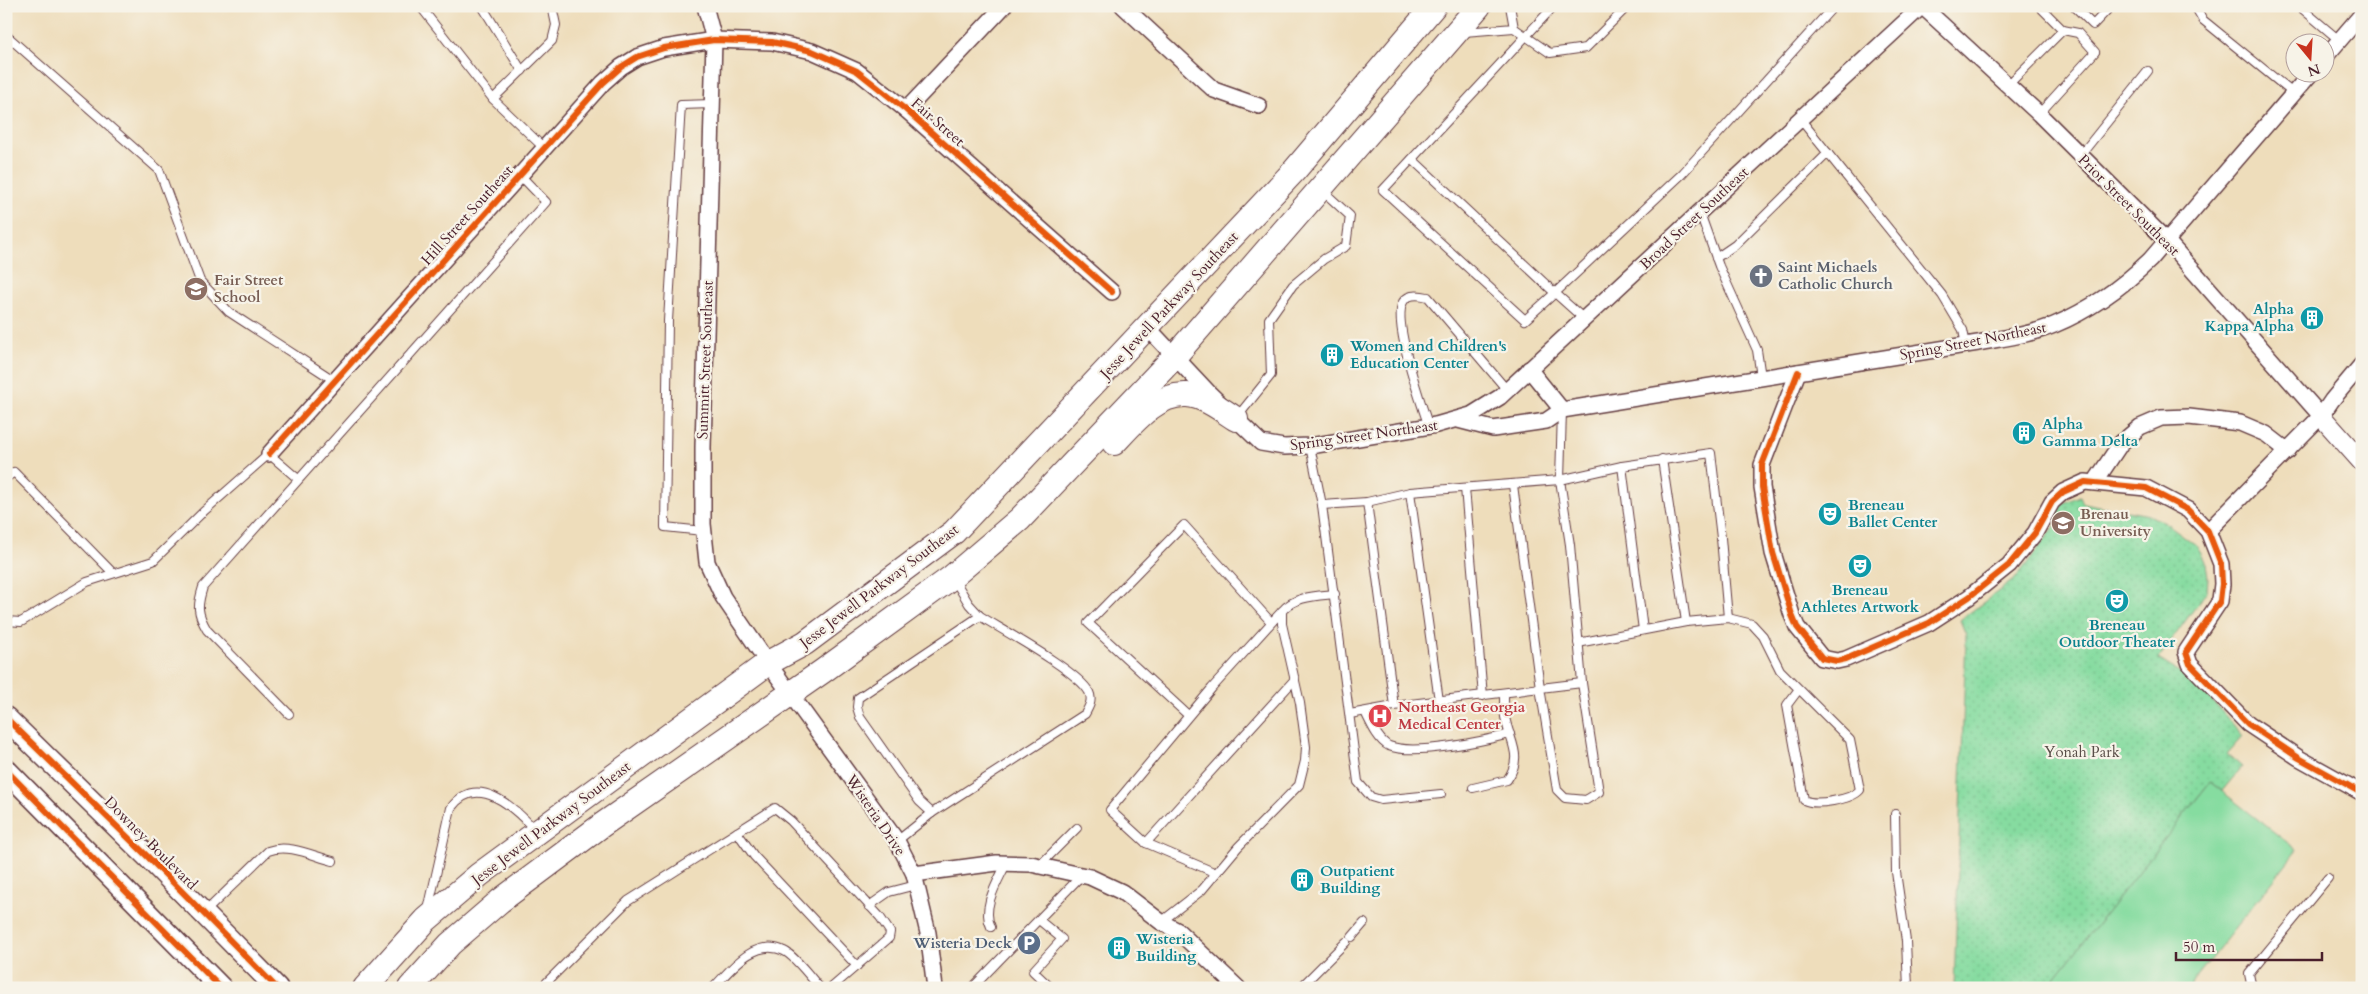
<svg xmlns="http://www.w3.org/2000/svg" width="2368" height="994" viewBox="0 0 2368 994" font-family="Cardo,serif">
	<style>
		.park { fill: url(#park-dots); stroke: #687e66 }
		.garden { fill: #86dca0; stroke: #687e66 }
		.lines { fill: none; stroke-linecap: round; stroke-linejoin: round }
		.service-casing { stroke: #633c41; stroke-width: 10 }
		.minor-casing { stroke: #633c41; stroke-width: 18 }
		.tertiary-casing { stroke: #633c41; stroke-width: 21 }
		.secondary-casing { stroke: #633c41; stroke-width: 24 }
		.primary-casing { stroke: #633c41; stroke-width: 26 }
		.service { stroke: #fff; stroke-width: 8 }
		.minor { stroke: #fff; stroke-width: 15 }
		.tertiary { stroke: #fff; stroke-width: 19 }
		.secondary { stroke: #fff; stroke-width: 21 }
		.primary { stroke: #fff; stroke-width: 24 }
		.cycleway-casing { stroke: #f7f3e8; stroke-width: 9 }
		.cycleway { stroke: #e8590c; stroke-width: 6 }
		.labels { text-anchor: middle; stroke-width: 4.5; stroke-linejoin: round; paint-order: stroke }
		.street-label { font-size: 15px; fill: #4a1f2b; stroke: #f7f3e8 }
		.worship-label { font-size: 15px; font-weight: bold; fill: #5b616d; stroke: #f7f3e8; text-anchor: start }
		.education-label { font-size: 15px; font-weight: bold; fill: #785e54; stroke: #f7f3e8; text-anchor: start }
		.culture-label { font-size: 15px; font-weight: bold; fill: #0d838f; stroke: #f7f3e8; text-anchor: start }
		.health-label { font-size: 15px; font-weight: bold; fill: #be3a42; stroke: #f7f3e8; text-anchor: start }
		.park-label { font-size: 15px; fill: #594e48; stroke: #f7f3e8 }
		.service-label { font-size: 15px; font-weight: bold; fill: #4e5e75; stroke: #f7f3e8; text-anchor: end }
	</style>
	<defs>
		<pattern id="park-dots" width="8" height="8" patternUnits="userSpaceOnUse" patternTransform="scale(1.25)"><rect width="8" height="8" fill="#86dca0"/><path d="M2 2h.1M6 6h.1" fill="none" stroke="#75bc8a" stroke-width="1.8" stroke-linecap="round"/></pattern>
	</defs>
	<rect width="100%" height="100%" fill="#f7f3e8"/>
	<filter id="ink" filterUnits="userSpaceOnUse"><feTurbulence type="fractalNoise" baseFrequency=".02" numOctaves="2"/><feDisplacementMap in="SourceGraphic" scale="10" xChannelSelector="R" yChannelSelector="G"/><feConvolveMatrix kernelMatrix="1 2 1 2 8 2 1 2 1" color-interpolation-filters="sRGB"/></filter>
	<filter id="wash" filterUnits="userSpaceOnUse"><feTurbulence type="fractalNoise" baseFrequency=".0096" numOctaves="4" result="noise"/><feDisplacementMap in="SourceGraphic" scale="20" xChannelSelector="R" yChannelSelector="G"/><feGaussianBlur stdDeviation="1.12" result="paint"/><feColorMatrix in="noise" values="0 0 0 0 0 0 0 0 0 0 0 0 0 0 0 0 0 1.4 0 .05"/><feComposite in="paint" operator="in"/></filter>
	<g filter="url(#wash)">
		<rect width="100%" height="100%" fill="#edb"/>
		<path class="park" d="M2080,496L2083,503L2149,515L2169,525L2196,545L2206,563L2208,577L2207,591L2158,659L2197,683L2243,736L2227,754L2242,767L2222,791L2210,782L2047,988H1954L1966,635L1960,620L2016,578L2058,522L2054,507Z"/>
		<path class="garden" d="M2210,782L2297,850L2194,980L2189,988H2047Z"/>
	</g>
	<g filter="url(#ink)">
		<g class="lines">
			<g class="service-casing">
				<g id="service">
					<path d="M420,6L493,99L544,148"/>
					<path d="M482,6L522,71"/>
					<path d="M1554,6L1383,190L1525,320L1555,293L1584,319"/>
					<path d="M2074,6L2093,25L2111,6"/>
					<path d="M2195,6L2203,20L2294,94"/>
					<path d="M2299,6L2339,40"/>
					<path d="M1514,28L1550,53L1586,48L1628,6"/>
					<path d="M1464,32L1514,28L1510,6"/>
					<path d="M6,35L159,170L200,281L229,312L335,381"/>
					<path d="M2008,85L2063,30L2039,6"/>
					<path d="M493,99L552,41L556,25L552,6"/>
					<path d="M2039,114L2095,52L2078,33L2063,30"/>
					<path d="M1801,120L1942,295L1963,330L1966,345"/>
					<path d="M2080,156L2148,71"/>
					<path d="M1412,159L1555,293L1682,174L1834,6"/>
					<path d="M1700,213L1719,266L1757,350L1761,377"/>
					<path d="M1716,258L1735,245L1828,153"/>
					<path d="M1238,416L1271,375L1269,319L1293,285L1324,259L1346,246L1350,216L1323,191"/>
					<path d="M1429,427C1421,403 1392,322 1403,302C1408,293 1420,295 1428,297L1507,390"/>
					<path d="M1310,446L1322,505L1358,782L1371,797L1381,800L1441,794"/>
					<path d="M1662,459L1686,622"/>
					<path d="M1622,466L1643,630"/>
					<path d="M6,478L14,472L113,573"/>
					<path d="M1513,485L1540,688L1557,790L1565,798L1586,800L1599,792L1582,683L1570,545L1560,480L1562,410"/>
					<path d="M1465,488L1483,696"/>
					<path d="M1410,492L1439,701"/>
					<path d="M1367,502L1394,706"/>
					<path d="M1322,505L1367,502L1410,492L1560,480L1622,466L1711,453L1721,538L1728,618"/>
					<path d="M703,531L665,527L668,321L681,105L712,104"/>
					<path d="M6,621L21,622L87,582L153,561L203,512L269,454L298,479"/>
					<path d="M1578,643L1686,622L1728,618L1752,624L1763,636L1780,670L1850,740L1860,790C1851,800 1815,806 1804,800L1787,705L1799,689"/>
					<path d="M1365,712C1370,722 1378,741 1389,746C1414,756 1483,741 1510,734"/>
					<path d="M289,714L207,630C197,613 197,606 203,587L546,202L520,175"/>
					<path d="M1350,714L1394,706L1582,683"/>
					<path d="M1188,715L1088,623L1184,525L1271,622"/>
					<path d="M1473,788L1507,780C1524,756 1510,743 1505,717C1504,710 1504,701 1504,694"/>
					<path d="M932,813L919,801L860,717L857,707L858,698L980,616"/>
					<path d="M1895,814L1896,872L1906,941L1908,988"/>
					<path d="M737,832L754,856L857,966"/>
					<path d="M897,841L932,813L1085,714C1089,707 1093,700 1089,692C1078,671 1004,631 980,616L969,604L954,579"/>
					<path d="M1146,843L1110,810L1212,688L1282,611"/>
					<path d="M1039,866L1077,828"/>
					<path d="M1216,873L1146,843L1295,679"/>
					<path d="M869,906L889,892L916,885"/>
					<path d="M428,910L451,808C477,772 515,808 535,830"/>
					<path d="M205,912L268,851C289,843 313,856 333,861"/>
					<path d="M1039,920L1062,939L1033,971L1051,988"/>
					<path d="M1161,922L1202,890L1238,847L1299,785L1305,761L1306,747L1300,703L1282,624V611C1294,596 1317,596 1335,594"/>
					<path d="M991,927C981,908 998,881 1006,864"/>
					<path d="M1352,937L1364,923"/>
					<path d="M541,988L628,901L775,808L791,821L880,917L890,932L889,938L831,988"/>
					<path d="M713,988C731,969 755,937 784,951C794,955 812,979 820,988"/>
					<path d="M978,988L975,985L1082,875"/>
					<path d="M1300,988L1346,942"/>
					<path d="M2252,988L2249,974L2328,878"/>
				</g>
			</g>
			<g class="minor-casing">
				<g id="minor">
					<path d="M705,6L714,40L703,447V524L707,562L723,597L768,663L897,841L914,874L928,933L935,988"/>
					<path d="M1123,6L1214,90L1259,106"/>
					<path d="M1922,6L2039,114L2167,241L2321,416"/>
					<path d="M2326,56L2362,14"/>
					<path d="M906,110L1004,6"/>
					<path d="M1148,328L1209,393L1261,443L1284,447L1310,446L1436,425L1471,415L1500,397L1922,6"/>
					<path d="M1529,369L1562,410"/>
					<path d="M1798,372L1762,465V487L1773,553L1792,615L1797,627L1822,658L1837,661L1846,659L1929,623L1969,597L2009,565L2035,533L2052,502L2063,492L2085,482L2146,488L2188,510L2208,531L2221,564L2222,584L2220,601L2186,652L2190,664L2248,724L2299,758L2362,793"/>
					<path d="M1458,420L1493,429L1546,421L1562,410L1978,343C2004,338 2030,335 2054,325C2090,310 2122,287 2150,260L2312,72"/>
					<path d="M269,454L603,83L621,67L637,57L664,48L714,40L772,42L812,51L857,71L906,110L1112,292"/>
					<path d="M2095,482L2121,443L2140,427L2161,418L2189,417L2240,423L2266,434L2288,451"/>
					<path d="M2208,531L2321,416L2332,400L2362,364"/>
					<path d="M914,874L997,863L1031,864L1090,877L1122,892L1161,922L1178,931L1238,988"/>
				</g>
			</g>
			<g class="tertiary-casing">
				<path id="tertiary" d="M2321,416L2362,462"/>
			</g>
			<g class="secondary-casing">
				<g id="secondary">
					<path d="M6,718L148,857L277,988"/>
					<path d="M6,770L221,988"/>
				</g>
			</g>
			<g class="primary-casing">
				<g id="primary">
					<path d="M1114,443C1133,423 1157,393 1187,395C1204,396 1222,410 1236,419"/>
					<path d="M365,988L426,920L479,875L768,663L805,643L954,532L1294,171L1434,6"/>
					<path d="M410,988L450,944L500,901L602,825L823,671L952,577L1020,519L1175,356L1479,6"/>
				</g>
			</g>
			<use href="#service" class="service"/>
			<use href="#minor" class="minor"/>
			<use href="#tertiary" class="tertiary"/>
			<use href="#secondary" class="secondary"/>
			<use href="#primary" class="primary"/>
			<g class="cycleway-casing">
				<g id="cycleway">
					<path d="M1798,372L1762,465V487L1773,553L1792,615L1797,627L1822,658L1837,661L1846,659L1929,623L1969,597L2009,565L2035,533L2052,502L2063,492L2085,482L2146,488L2188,510L2208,531L2221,564L2222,584L2220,601L2186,652L2190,664L2248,724L2299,758L2362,793"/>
					<path d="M269,454L603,83L621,67L637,57L664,48L714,40L772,42L812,51L857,71L906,110L1112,292"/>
					<path d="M6,718L148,857L277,988"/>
					<path d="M6,770L221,988"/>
				</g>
			</g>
			<use href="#cycleway" class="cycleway"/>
		</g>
	</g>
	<defs>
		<g id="church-disc" transform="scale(1.25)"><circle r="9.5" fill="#6b7280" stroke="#f7f3e8"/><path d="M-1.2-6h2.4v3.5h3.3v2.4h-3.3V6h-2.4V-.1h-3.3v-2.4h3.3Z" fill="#fff"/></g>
		<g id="school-disc" transform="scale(1.25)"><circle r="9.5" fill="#8d6e63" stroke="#f7f3e8"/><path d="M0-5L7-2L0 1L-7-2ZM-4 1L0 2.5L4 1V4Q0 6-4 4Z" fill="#fff"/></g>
		<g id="building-disc" transform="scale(1.25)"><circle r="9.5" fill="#0f9aa8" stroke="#f7f3e8"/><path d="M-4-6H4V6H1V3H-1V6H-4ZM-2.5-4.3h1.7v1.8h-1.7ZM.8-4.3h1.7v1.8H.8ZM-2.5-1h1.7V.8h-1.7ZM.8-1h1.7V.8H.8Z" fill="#fff"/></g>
		<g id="theatre-disc" transform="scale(1.25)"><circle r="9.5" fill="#0f9aa8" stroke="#f7f3e8"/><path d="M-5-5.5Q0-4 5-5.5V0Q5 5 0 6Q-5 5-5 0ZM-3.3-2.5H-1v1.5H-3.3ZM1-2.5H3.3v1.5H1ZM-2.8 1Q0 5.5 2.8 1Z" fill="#fff"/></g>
		<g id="university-disc" transform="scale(1.25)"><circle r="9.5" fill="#8d6e63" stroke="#f7f3e8"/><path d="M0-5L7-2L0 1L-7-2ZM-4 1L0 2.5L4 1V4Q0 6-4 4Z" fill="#fff"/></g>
		<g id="hospital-disc" transform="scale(1.25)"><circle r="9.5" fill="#e0444e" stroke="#f7f3e8"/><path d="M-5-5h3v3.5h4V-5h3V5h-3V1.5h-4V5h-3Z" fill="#fff"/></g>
		<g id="parking-disc" transform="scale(1.25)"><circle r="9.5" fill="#5c6f8a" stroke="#f7f3e8"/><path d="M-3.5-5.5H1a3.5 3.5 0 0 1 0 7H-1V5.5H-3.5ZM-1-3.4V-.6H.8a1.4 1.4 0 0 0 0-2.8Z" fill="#fff"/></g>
	</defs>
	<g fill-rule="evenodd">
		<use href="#church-disc" x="1761" y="276"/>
		<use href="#school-disc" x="196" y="289"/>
		<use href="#building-disc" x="2312" y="318"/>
		<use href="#building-disc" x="1332" y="355"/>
		<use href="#building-disc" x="2024" y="433"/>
		<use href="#theatre-disc" x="1830" y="514"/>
		<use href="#university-disc" x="2063" y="523"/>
		<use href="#theatre-disc" x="1860" y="566"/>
		<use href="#theatre-disc" x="2117" y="601"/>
		<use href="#hospital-disc" x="1380" y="716"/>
		<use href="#building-disc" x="1302" y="880"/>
		<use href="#parking-disc" x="1029" y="943"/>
		<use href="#building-disc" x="1119" y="948"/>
	</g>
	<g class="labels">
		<g class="street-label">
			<text transform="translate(938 122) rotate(41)" y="5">Fair Street</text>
			<text transform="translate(2129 205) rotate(45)" y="5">Prior Street Southeast</text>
			<text transform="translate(467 215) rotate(-48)" y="5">Hill Street Southeast</text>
			<text transform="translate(1694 218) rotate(-43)" y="5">Broad Street Southeast</text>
			<text transform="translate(1169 305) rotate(-47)" y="5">Jesse Jewell Parkway Southeast</text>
			<text transform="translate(1973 341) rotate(-11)" y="5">Spring Street Northeast</text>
			<text transform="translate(705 360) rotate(-88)" y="5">Summitt Street Southeast</text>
			<text transform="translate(1364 435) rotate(-8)" y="5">Spring Street Northeast</text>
			<text transform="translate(879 586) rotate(-37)" y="5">Jesse Jewell Parkway Southeast</text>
			<text transform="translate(876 815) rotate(56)" y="5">Wisteria Drive</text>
			<text transform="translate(551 823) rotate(-37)" y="5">Jesse Jewell Parkway Southeast</text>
			<text transform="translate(151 843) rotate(45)" y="5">Downey Boulevard</text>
		</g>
		<g class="worship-label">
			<text x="1778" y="272">Saint Michaels<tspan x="1778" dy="17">Catholic Church</tspan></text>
		</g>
		<g class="education-label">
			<text x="214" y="285">Fair Street<tspan x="214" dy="17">School</tspan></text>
			<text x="2080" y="519">Brenau<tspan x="2080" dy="17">University</tspan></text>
		</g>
		<g class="culture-label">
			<text x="2294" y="314" text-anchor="end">Alpha<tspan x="2294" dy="17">Kappa Alpha</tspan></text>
			<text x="1350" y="351">Women and Children's<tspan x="1350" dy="17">Education Center</tspan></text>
			<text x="2042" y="429">Alpha<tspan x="2042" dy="17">Gamma Delta</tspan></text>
			<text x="1848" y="510">Breneau<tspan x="1848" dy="17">Ballet Center</tspan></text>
			<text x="1860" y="595" text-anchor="middle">Breneau<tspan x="1860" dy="17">Athletes Artwork</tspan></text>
			<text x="2117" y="630" text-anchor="middle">Breneau<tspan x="2117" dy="17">Outdoor Theater</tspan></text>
			<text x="1320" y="876">Outpatient<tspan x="1320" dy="17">Building</tspan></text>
			<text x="1136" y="944">Wisteria<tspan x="1136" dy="17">Building</tspan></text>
		</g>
		<g class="health-label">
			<text x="1398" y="712">Northeast Georgia<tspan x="1398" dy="17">Medical Center</tspan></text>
		</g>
		<g class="park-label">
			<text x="2082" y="757">Yonah Park</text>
		</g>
		<g class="service-label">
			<text x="1012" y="948">Wisteria Deck</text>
		</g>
	</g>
	<rect width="2368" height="994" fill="none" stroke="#f7f3e8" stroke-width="25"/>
	<g transform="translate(2310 58) rotate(162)"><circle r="24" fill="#f7f3e8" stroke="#b29e9c"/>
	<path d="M0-4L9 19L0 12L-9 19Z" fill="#c8321e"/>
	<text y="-8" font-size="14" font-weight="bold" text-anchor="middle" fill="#4a1f2b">N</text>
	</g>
	<path d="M2176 952v8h146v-8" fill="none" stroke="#4a1f2b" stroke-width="2.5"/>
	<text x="2183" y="952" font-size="15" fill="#4a1f2b" stroke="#f7f3e8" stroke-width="4" paint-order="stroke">50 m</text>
</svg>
